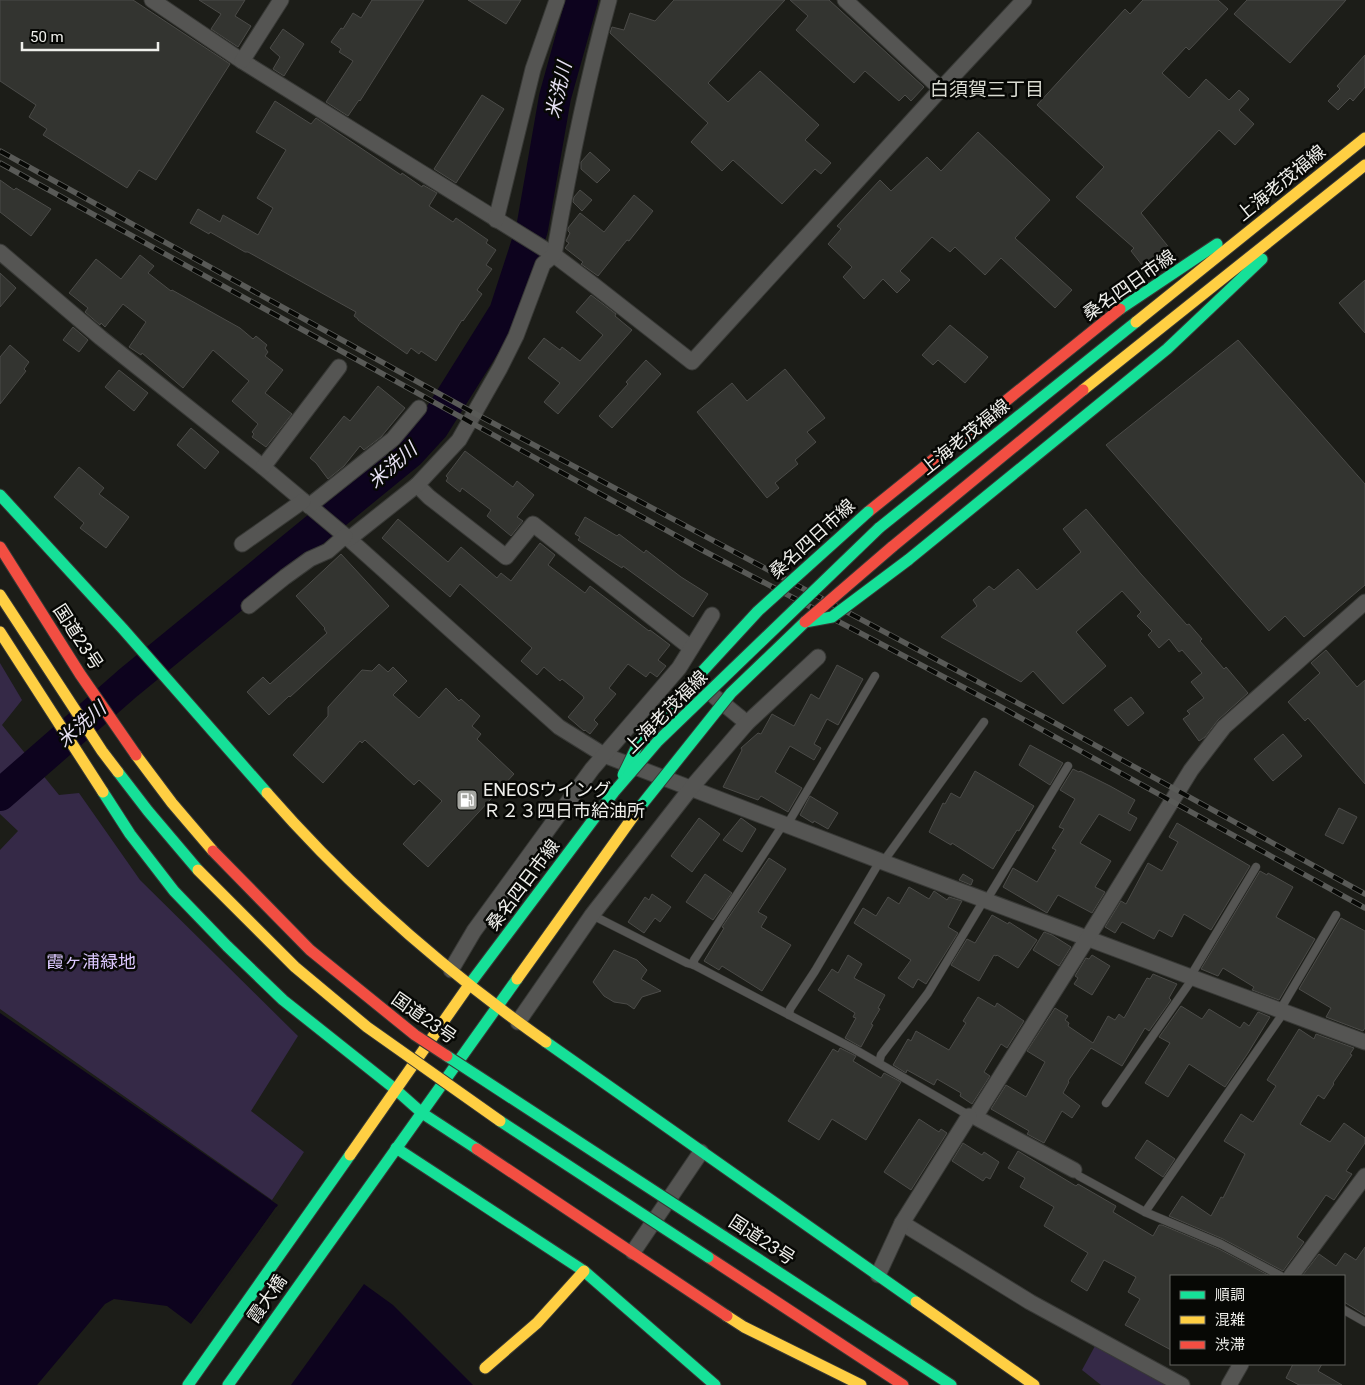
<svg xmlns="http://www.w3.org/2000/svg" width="1365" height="1385" viewBox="0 0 1365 1385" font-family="Roboto,'Noto Sans JP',sans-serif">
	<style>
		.green { fill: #352947 }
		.water { fill: #0d031e }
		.pier { fill: #1c1d18 }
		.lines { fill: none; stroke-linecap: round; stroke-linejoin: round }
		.river { stroke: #0d031e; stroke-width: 32 }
		.building { fill: #333430; stroke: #4b4b48 }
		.lane-casing { stroke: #383936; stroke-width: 9 }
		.street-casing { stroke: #383936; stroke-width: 17 }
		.fast-casing { stroke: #383936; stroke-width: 13 }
		.slow-casing { stroke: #383936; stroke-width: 13 }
		.jam-casing { stroke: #383936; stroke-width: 13 }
		.lane { stroke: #555553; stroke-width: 8 }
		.street { stroke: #555553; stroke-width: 15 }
		.fast { stroke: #16e098; stroke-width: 11 }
		.slow { stroke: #ffcf43; stroke-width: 11 }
		.jam { stroke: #f24e42; stroke-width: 11 }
		.rail-casing { stroke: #595a57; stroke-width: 5.5 }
		.rail { stroke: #070805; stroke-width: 4; stroke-dasharray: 11; stroke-linecap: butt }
		.fast-bridge-casing { stroke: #383936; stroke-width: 13; stroke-linecap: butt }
		.slow-bridge-casing { stroke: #383936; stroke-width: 13; stroke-linecap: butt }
		.jam-bridge-casing { stroke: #383936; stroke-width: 13; stroke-linecap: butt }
		.fast-bridge { stroke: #16e098; stroke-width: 11 }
		.slow-bridge { stroke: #ffcf43; stroke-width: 11 }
		.jam-bridge { stroke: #f24e42; stroke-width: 11 }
		.labels { text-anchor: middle; stroke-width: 5; stroke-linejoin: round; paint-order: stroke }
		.street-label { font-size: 18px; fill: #efefeb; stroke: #070805 }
		.poi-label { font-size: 18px; fill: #efefeb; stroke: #070805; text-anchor: start }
		.park-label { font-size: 18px; fill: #dbc8fe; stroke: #070805 }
		.neighbourhood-label { font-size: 19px; fill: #d9dad1; stroke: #070805 }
		.water-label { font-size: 19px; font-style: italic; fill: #e7e1f3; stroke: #070805 }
	</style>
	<rect width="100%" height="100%" fill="#1c1d18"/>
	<g class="green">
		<path d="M0,663L22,700L2,725L59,795L79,793L140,880L298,1036L251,1111L304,1152L272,1200L0,1009V850L18,831L0,814Z"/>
		<path d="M1095,1346L1167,1385H1101L1082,1370Z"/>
	</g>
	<g class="water">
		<path d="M0,1013L278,1205L191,1324L167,1306L114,1299L105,1304L37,1385H0Z"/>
		<path d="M364,1284L393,1305L473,1385H291Z"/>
	</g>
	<path class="pier" d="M276,1207L279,1208L195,1323Z"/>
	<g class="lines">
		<path class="river" d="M0,795L128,683L410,452L433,427L505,312L532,229L555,97L582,0"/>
	</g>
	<g class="building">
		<path d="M0,0H133L230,64L156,180L139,170L127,188L43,135L47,129L29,117L36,105L0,81Z"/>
		<path d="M199,0H245L235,16L251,26L238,47L211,29L221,14Z"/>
		<path d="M372,0H424L360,101L359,100L348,116L326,102L353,61L339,52L341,49L331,42L341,28L343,29L353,13L361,18Z"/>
		<path d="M468,0H521L506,24Z"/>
		<path d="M674,0H785L708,83L728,102L760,71L819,125L805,140L831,163L821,174L815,169L782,204L733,160L722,171L691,142L708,123L610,33L612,27L624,30L630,13L655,21Z"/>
		<path d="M790,0H829L924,87L911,101L905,95L899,101L865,71L854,83L796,30L808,16Z"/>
		<path d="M1143,0H1218L1228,9L1189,50L1186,47L1162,73L1189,98L1206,79L1229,100L1239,90L1249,99L1239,110L1254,124L1235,145L1219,130L1141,213L1171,250L1146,270L1131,251L1134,248L1076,197L1104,167L1037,105L1125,9L1130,14Z"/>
		<path d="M1247,0H1346L1290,63L1234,14Z"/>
		<path d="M283,29L304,44L284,76L273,69L280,57L270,48Z"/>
		<path d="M1365,55V87L1353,101L1350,98L1338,110L1328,101L1340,89L1337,86Z"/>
		<path d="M482,95L504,109L456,183L434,169Z"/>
		<path d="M275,101L311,124L316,118L401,175L402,173L422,187L423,185L437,193L429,206L453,222L456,218L488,240L486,243L496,250L486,265L492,269L477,290L482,294L463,321L462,320L436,361L421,351L419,354L411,348L407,354L358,320V319L354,316L356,312L248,252H245L210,232L209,234L190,223L198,209L220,222L223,215L258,235L273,208L257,198L286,150L256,132Z"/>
		<path d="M978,132L1050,200L1015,238L1072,290L1055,308L1001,258L985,275L955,247L950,252L932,237L900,271L910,280L897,293L883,279L864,299L843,277L852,267L828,244L841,229L837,226L880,180L891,191L927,157L941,171Z"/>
		<path d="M590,152L610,170L597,183L581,169V162Z"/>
		<path d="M0,180L14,190L16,188L51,209L31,236L0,212Z"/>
		<path d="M580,190L592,200L582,211L573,202L574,197Z"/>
		<path d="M634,195L653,211L629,241L627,240L598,276L581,264L583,262L565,248L569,243L566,241L570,233L568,231V228L580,213L604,232Z"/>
		<path d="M140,255L154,266L148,273L171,291L172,290L240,328L253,339L256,336L267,345L265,348L268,352L265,356L283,370L265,393L292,414L266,447L252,437L254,434L252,432L258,424L232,401L249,381L213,350L183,388L142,353L141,355L129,347L146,322L123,304L105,327L101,323L100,325L85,312L88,308L69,293L96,259L121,279Z"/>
		<path d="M0,273L16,288L0,307Z"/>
		<path d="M1365,280V333L1339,303Z"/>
		<path d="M591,295L616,314L615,316L632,330L558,414L544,402L560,383L528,358L544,338L560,350L562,347L580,361L603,335L576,312Z"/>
		<path d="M950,325L988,357L965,383L938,360L933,365L922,355Z"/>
		<path d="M73,327L88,340L79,352L63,340Z"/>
		<path d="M1238,340L1365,484V585L1304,637L1285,616L1269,631L1106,445Z"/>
		<path d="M10,345L29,362L24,369L26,371L0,404V357Z"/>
		<path d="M646,360L661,374L612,428L599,416L628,384L626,382Z"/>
		<path d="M785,369L825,418L807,432L816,442L795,460L798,464L775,483L779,488L767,498L697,412L732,383L747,401Z"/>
		<path d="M119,370L148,393L134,411L105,387Z"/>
		<path d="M378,386L405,408L381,437L364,450L360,446L344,466L328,479L316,463L310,458L344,416L350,421Z"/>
		<path d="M191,428L219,452L205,469L177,445Z"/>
		<path d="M465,451L513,487L517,481L534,495L517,517L523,521L511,536L487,516L491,510L462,488L460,492L446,481L448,478L446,476Z"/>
		<path d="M79,467L104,488L99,494L129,517L106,548L80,528L84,523L54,497Z"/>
		<path d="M1086,509L1141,574L1187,625L1189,624L1202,639L1200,641L1224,669L1226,667L1248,693L1218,720L1205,737L1199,741L1183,719L1190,714L1187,711L1204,698L1191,682L1202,673L1182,650L1179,652L1169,639L1159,648L1148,635L1152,631L1137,616L1141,612L1122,591L1076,632L1106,666L1063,704L1033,671L1021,682L941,637L977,606L973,600L989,586L994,590L1018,569L1037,590L1081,552L1063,529Z"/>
		<path d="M585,517L617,536L619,534L644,553L646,550L681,577L708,594L693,617L623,566L622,568L578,540L580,537L575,534Z"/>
		<path d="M398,519L448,562L461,547L497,578L501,573L511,581L540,543L555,555L548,565L585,593L590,586L649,631L650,630L670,645L658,660L666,666L657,677L650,672L646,677L628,664L609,688L616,694L594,720L598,724L590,734L585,730L584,731L568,717L584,698L583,696L562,679L560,681L544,667L537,675L521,661L532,648L460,584L450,597L382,538Z"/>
		<path d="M341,554L389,606L290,697L289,696L269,715L247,692L263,677L270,684L327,633L324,629L325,628L296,596Z"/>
		<path d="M1326,650L1357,687L1365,680V784L1308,718L1305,721L1288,702L1320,673L1311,663Z"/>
		<path d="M379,664L388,672L393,667L407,681L393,695L419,718L446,688L459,701L461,699L480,716L472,726L481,734L477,739L514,774L428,867L403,844L442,801L419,780L414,785L365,740L362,743L360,741L323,783L293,755L328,716V707L362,670L372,671Z"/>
		<path d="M837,665L863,679L838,725L827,719L814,744L821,748L814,760L790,746L775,772L802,788L788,812L761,796L758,800L723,787L742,750L741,748L758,733L761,734L772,714L794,726L811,694L819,699Z"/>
		<path d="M1131,697L1144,713L1128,726L1114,710Z"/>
		<path d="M1283,734L1302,756L1273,781L1254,759Z"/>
		<path d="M1030,745L1063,763L1050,785L1019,765Z"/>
		<path d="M1073,769L1079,772L1080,771L1110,786L1135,800L1128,813L1137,818L1130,831L1099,814L1080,843L1111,861L1095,887L1105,892L1092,913L1058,895L1047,913L1003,887L1013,868L1037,882L1056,850L1052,848L1064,829L1059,827L1075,799L1060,790Z"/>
		<path d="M975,771L1034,806L1019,831L1017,830L993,869L952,843L951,845L929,832L943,803L945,804L951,793L960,798Z"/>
		<path d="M810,796L838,813L828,829L814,821L813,823L800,815Z"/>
		<path d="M1339,808L1357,817L1343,844L1325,835Z"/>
		<path d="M699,818L720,834L692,872L671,856Z"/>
		<path d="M741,818L756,829L742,852L723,840Z"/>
		<path d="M1177,823L1250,866L1211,930L1184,914L1172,937L1159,930L1154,939L1122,922L1115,933L1105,927L1121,901L1126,904L1148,863L1162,871L1178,842L1169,837Z"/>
		<path d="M769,858L786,869L758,912L767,917L761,927L791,945L762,991L722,966L719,970L704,961L724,928L722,927Z"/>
		<path d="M1260,871L1267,875L1268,873L1293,887L1276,917L1315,939L1279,1000L1252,990L1254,987L1223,968L1218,976L1201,969Z"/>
		<path d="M705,874L732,893L713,920L686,902Z"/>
		<path d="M963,874L973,880L971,885L959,880Z"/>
		<path d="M909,887L929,899L934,891L947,900L949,897L962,901L948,927L958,933L926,984L918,979L913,988L898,978L911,960L854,923L863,908L876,916L888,897L899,904Z"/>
		<path d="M652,894L671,907L660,922L655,918L644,933L628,922L645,897L649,900Z"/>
		<path d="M992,915L1008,924L1009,922L1037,940L1018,968L997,955L996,956L994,955L979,981L951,965L967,939L975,943Z"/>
		<path d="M1341,918L1365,931V1028L1363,1031L1326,1017L1331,1008L1299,989Z"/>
		<path d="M1044,932L1052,935L1071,947L1059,966L1033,950Z"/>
		<path d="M614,950L637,960L647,970L641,979L661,991L642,997L634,1009L627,1004L614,1002L604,996L593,982Z"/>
		<path d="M848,955L862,964L854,978L885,995L878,1008L880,1009L871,1024L873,1025L861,1047L845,1038L856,1018L853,1017L855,1013L818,990L832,969L838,973Z"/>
		<path d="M1092,955L1110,966L1092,995L1074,984L1078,978L1075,976L1086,958L1089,959Z"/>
		<path d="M1153,974L1177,984L1169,998L1171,1000L1149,1031L1145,1028L1122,1066L1091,1048L1068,1081L1069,1082L1063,1093L1080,1106L1072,1118L1062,1111L1044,1143L1027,1134L1029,1131L991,1109L1006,1085L1026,1097L1045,1062L1027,1051L1055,1008L1068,1016L1065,1020L1069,1023L1068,1026L1093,1043L1108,1016L1115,1020L1119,1014L1124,1018L1147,978L1150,979Z"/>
		<path d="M978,997L995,1007L997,1003L1024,1021L1007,1048L1001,1044L984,1072L990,1076L972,1104L960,1096L961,1093L937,1079L934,1085L907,1070L906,1073L893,1065L908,1039L911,1041L916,1031L949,1050L966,1023L963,1021Z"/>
		<path d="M1181,1006L1202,1019L1209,1009L1240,1028L1244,1022L1249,1026L1258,1012L1270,1017L1248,1053L1225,1087L1189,1064L1168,1097L1145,1083L1170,1043L1159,1037Z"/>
		<path d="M1299,1029L1314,1039L1316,1034L1354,1048L1350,1054L1352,1055L1333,1083L1334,1084L1324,1099L1318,1095L1300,1124L1330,1142L1344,1123L1365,1138V1143L1346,1171L1352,1174L1334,1200L1326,1195L1297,1237L1304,1242L1283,1271L1223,1239L1169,1216L1182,1196L1211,1216L1221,1197L1223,1198L1245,1154L1224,1141L1241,1114L1253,1122L1276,1086L1267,1080Z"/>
		<path d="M840,1048L856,1056L853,1061L881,1078L884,1073L901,1082L866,1140L832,1119L819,1140L788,1121L833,1049L838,1052Z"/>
		<path d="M919,1119L939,1132L941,1129L947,1133L911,1190L884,1172Z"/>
		<path d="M1147,1140L1175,1159L1163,1177L1135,1158Z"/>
		<path d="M963,1143L982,1155L984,1152L999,1162L990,1179L986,1177L983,1181L952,1161Z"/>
		<path d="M1018,1151L1076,1186L1078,1184L1116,1206L1113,1212L1153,1236L1159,1225H1162L1219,1249L1270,1276H1171V1350L1125,1325L1140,1299L1128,1292L1136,1277L1104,1260L1087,1291L1071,1281L1088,1253L1044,1226L1054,1207L1020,1187L1025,1178L1008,1168Z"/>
		<path d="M1365,1247V1315L1344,1302V1276H1302L1319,1254L1336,1266L1345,1253L1356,1260Z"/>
		<path d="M1293,1364H1322L1318,1371L1342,1385H1299L1286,1378Z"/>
	</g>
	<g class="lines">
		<g class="lane-casing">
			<g id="lane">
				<path d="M787,825L875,676"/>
				<path d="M883,862L984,722"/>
				<path d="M986,901L1068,766"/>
				<path d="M592,915L687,963L694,965L854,1049L970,1116"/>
				<path d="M694,965V960L784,823"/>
				<path d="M1190,977L1256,867"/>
				<path d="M1280,1010L1336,915"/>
				<path d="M789,1015L790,1009L815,971L880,861"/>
				<path d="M879,1063L881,1055L928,993L984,900"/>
				<path d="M1106,1103L1193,978"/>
				<path d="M1074,1170L1079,1176L1145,1212L1221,1244L1281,1276"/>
				<path d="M1145,1212L1284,1012"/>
				<path d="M1344,1310L1365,1322"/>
			</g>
		</g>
		<g class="street-casing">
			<g id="street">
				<path d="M152,0L242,61L554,255L595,286L692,362L941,89L1024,0"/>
				<path d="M845,0L941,89"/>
				<path d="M242,61L281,0"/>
				<path d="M496,220L533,69L557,0"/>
				<path d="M0,252L101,338L263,467L349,539L559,727L604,755L883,862L1365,1042"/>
				<path d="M263,467L339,367"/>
				<path d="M417,485L429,497L506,557L533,524L691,648"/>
				<path d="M309,506L393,439L419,408"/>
				<path d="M349,539L417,485L459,440L500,368L516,336L543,264L554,255C569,169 586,84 609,0"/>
				<path d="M242,544L303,501"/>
				<path d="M249,606L285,577L310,559L328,551L345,536"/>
				<path d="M715,697L747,723"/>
				<path d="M451,970L474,931L592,769L679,668L712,615"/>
				<path d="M518,1022L592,915L691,788L747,723L818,657"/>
				<path d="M1074,1170L975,1117L1087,939L1191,770L1224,727L1365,602"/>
				<path d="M902,1223L1030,1302L1182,1385"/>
				<path d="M633,1252L701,1152"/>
				<path d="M878,1275L902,1223L969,1116"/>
				<path d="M1291,1276L1365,1176"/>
				<path d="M1229,1385L1241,1364"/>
			</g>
		</g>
		<g class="fast-casing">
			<g id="fast">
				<path d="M1120,309L1217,244"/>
				<path d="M0,495L123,629L267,793"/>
				<path d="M879,528L1136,322"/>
				<path d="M908,560L1167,349L1262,259"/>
				<path d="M118,772L148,811L198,870"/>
				<path d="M103,792L130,834L174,891L227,946L283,1000L395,1089L422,1113L477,1149"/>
				<path d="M469,985L614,792"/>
				<path d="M546,1042L916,1302"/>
				<path d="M396,1148L584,1271L715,1385"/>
				<path d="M723,1236L951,1385"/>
				<path d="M188,1385L350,1155"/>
				<path d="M228,1385L517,979"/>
			</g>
		</g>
		<g class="slow-casing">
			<g id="slow">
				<path d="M1136,322L1365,138"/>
				<path d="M1083,390L1365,165"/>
				<path d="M0,595L102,751L118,772"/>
				<path d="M0,632L103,792"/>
				<path d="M136,755L172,803L213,851"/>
				<path d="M267,793C349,887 444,970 546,1042"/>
				<path d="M517,979L640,807"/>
				<path d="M350,1155L469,985"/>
				<path d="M916,1302L1034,1385"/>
				<path d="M727,1316L744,1327L861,1385"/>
				<path d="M485,1368L537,1323L584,1271"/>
			</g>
		</g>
		<g class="jam-casing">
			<g id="jam">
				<path d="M868,512L1120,309"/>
				<path d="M0,547L80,674L136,755"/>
				<path d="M892,547L1083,390"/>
				<path d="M477,1149L727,1316"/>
				<path d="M708,1257L903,1385"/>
			</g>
		</g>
		<use href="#lane" class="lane"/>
		<use href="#street" class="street"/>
		<use href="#fast" class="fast"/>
		<use href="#slow" class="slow"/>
		<use href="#jam" class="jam"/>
		<g class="rail-casing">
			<g id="rail">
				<path d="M0,151L474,413L1044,717L1365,894"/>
				<path d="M0,163L704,551L999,706L1365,908"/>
			</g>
		</g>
		<use href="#rail" class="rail"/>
		<g class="fast-bridge-casing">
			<g id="fast-bridge">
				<path d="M623,775L641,738L758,611L868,512"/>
				<path d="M614,792L658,741L879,528"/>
				<path d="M640,807L731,693L805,622L832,617L908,560"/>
				<path d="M447,1056L723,1236"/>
				<path d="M500,1121L708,1257"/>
			</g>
		</g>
		<g class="slow-bridge-casing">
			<path id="slow-bridge" d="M198,870L295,967L367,1027L500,1121"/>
		</g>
		<g class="jam-bridge-casing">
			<g id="jam-bridge">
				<path d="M805,622L892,547"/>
				<path d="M213,851L310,950L415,1035L447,1056"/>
			</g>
		</g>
		<use href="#fast-bridge" class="fast-bridge"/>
		<use href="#slow-bridge" class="slow-bridge"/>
		<use href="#jam-bridge" class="jam-bridge"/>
	</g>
	<defs>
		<g id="fuel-square" transform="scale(1.125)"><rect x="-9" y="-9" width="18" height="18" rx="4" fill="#a5a6a1" stroke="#070805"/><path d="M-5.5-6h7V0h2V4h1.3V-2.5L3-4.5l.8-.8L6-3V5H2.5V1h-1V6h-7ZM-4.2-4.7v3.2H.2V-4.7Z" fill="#fff"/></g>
	</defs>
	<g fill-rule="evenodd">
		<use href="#fuel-square" x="467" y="800"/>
	</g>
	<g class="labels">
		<g class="street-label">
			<text transform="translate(1281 183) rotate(-39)" y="6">上海老茂福線</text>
			<text transform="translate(1129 285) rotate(-35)" y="6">桑名四日市線</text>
			<text transform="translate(965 437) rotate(-39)" y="6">上海老茂福線</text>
			<text transform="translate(812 539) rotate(-42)" y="6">桑名四日市線</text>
			<text transform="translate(78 637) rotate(57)" y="6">国道23号</text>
			<text transform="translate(666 712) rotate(-45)" y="6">上海老茂福線</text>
			<text transform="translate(523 885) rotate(-53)" y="6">桑名四日市線</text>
			<text transform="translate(424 1018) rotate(35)" y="6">国道23号</text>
			<text transform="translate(762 1240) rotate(33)" y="6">国道23号</text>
			<text transform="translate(267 1299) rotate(-55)" y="6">霞大橋</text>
		</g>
		<g class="poi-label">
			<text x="483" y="796">ENEOSウイング<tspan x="483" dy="21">Ｒ２３四日市給油所</tspan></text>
		</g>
		<g class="park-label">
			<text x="91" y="968">霞ヶ浦緑地</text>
		</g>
		<g class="neighbourhood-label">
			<text x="987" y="96">白須賀三丁目</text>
		</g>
		<g class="water-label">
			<text transform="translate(558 90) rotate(-77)" y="7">米洗川</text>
			<text transform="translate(392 465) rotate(-41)" y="7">米洗川</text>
			<text transform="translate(81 724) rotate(-41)" y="7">米洗川</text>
		</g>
	</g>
	<rect x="1170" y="1275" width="175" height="90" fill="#070805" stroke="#646461"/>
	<rect x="1180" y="1291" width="25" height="8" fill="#16e098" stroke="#646461"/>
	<text x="1215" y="1300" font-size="15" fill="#efefeb">順調</text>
	<rect x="1180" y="1316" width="25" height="8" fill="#ffcf43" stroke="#646461"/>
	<text x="1215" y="1325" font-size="15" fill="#efefeb">混雑</text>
	<rect x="1180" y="1341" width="25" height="8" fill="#f24e42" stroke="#646461"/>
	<text x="1215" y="1350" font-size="15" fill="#efefeb">渋滞</text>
	<path d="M22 42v8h136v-8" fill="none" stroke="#efefeb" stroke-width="2.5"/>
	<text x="30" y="42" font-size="15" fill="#efefeb" stroke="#070805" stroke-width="4" paint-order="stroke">50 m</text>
</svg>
